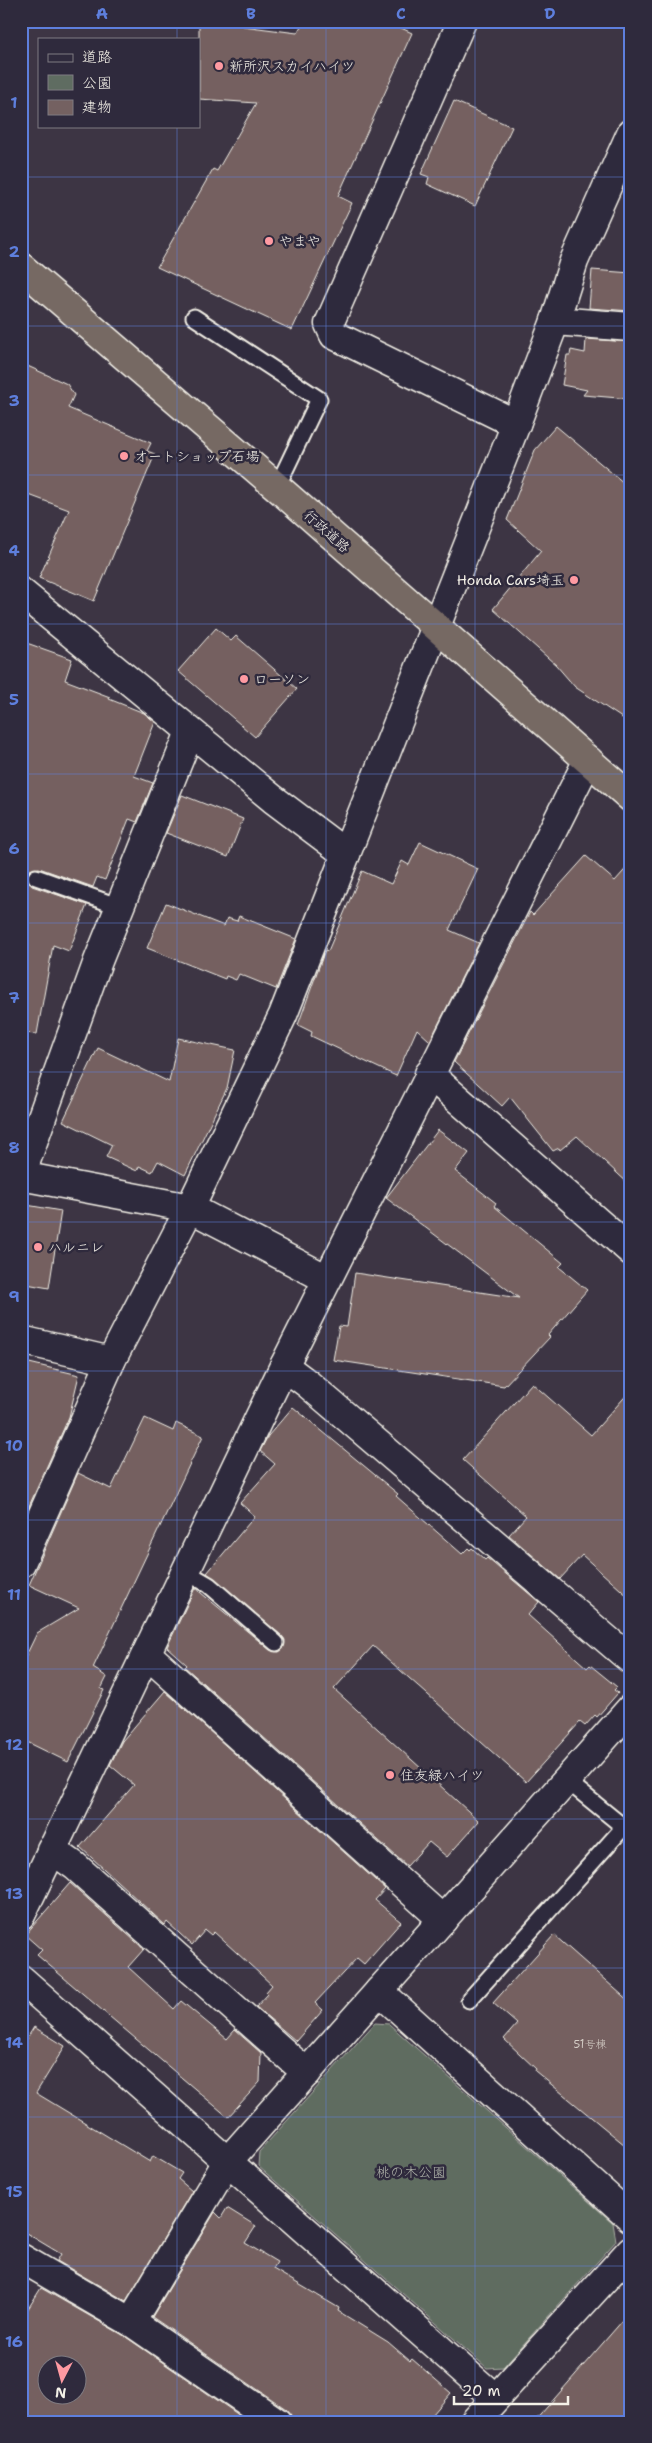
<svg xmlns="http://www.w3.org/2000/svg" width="652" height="2443" viewBox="0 0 652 2443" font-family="'Shantell Sans','Klee One',sans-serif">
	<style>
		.green { fill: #5f6c61; stroke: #aaaea4 }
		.building { fill: #746161; stroke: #f4f1e8; fill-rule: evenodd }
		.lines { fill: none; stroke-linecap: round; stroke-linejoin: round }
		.lane-casing { stroke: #f4f1e8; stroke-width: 19 }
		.street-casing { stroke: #f4f1e8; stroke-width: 31 }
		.highway-casing { stroke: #f4f1e8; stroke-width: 31 }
		.lane { stroke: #2f2a3d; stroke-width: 15 }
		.street { stroke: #2f2a3d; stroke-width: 28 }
		.highway { stroke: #766964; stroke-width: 28 }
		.grid { fill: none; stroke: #5e7fdd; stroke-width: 1; stroke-opacity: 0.55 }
		.poi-dot { fill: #ff9aa2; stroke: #2f2a3d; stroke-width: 2 }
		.labels { text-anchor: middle; stroke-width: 5; stroke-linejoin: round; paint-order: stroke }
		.number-label { font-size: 11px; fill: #d4cdc6 }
		.poi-label { font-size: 14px; fill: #f4f1e8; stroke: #2f2a3d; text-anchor: start }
		.street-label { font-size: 14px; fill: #f4f1e8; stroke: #2f2a3d }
		.park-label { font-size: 14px; fill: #b1b5ab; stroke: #2f2a3d }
		.neatline { fill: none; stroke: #5e7fdd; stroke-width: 2 }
		.grid-label { font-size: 16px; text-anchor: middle; font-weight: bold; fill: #5e7fdd }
	</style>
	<rect width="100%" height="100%" fill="#3d3544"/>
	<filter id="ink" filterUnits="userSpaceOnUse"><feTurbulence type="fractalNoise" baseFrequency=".02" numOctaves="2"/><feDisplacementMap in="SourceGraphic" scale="10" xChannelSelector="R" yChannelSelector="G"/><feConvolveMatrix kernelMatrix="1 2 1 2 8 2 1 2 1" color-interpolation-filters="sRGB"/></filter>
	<g filter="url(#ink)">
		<path class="green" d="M375,2023L389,2024L613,2223L616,2241L503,2367L487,2368L258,2166L259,2152Z"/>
		<g class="building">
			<path d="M199,21H244L243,26L297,33L304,21H386L412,33L338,196L352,203L292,330L157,267L213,169L217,171L256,103L199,99Z"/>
			<path d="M454,101L512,127L475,206L427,184L429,177L421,174Z"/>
			<path d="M592,270L631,273V311L589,308Z"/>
			<path d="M586,339L631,342V399L583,395L587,390L562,385L567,355H570L571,350L585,353Z"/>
			<path d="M21,363L67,384L74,395L68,408L151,443L147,451L155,454L94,601L39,578L69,510L21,492Z"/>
			<path d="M556,426L631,489V724L575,687L556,665L493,609L541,551L507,520L535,450Z"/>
			<path d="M216,628L231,641L236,636L297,689L255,737L178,671Z"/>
			<path d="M21,641L72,659L65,680L110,697L109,699L144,713L155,722L134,776L153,783L137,822L129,819L105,880L97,877L93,887L39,868L30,870L27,873V879L32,886L87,905L69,951L53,945L37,1034L21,1033Z"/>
			<path d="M182,795L243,819L228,857L166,833Z"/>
			<path d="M420,842L478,869L449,930L479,943L430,1041L417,1029L396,1076L311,1036L312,1032L298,1025L325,950L328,951L362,871L391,884L402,861L409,865Z"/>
			<path d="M586,856L615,881L631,863V1186L577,1136L560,1150L559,1148L553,1151L510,1097L502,1106L454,1062L530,912L533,915Z"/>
			<path d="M166,903L224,926L227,918L237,921L239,916L296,939L276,989L239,974L236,980L226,976L225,979L147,948Z"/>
			<path d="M178,1038L235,1050L227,1088L185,1175L158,1161L152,1172L139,1166L137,1171L106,1157L112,1145L63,1121L98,1048L169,1082Z"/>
			<path d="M438,1130L469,1153L455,1171L496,1203L494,1206L563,1263L559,1267L587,1290L548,1335L550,1337L504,1386L333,1360L339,1326L347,1327L355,1273L519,1298L386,1198Z"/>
			<path d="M21,1204L61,1211L49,1288L21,1283Z"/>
			<path d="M21,1361L79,1375L69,1417L21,1524Z"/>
			<path d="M532,1383L591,1435L631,1390V1599L582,1555L560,1579L509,1535L526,1516L463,1460Z"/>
			<path d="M293,1407L398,1494L396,1496L462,1554L468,1548L470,1550L472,1548L485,1560L487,1558L539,1602L528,1615L587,1668L590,1665L617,1687L614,1690L618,1693L597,1717L595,1715L585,1726L580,1722L526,1782L373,1646L334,1689L479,1821L447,1857L429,1842L407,1866L185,1667L187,1665L167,1647L195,1588L270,1650L279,1652L283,1649L285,1640L282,1636L207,1573L255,1516L240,1503L275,1464L260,1451L268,1436Z"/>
			<path d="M145,1418L173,1431L176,1423L203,1436L93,1668L107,1677L101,1689L104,1690L68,1762L21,1739V1666L37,1633L79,1608L29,1585L78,1473L111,1489Z"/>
			<path d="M165,1691L385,1889L375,1900L401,1922L364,1964L357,1958L315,2003L323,2010L296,2041L256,2007L268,1994L266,1992L272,1985L214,1932L211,1935L205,1930L192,1945L167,1922L165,1925L80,1847L134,1785L110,1765L122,1741Z"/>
			<path d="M70,1883L144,1949L128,1967L174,2009L181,2001L227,2039L235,2030L261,2053L260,2082L228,2117L37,1955L42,1950L25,1935Z"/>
			<path d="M554,1935L631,2003V2150L535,2071L536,2069L504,2039L517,2024L493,2003Z"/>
			<path d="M34,2027L65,2046L36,2093L150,2162L153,2156L182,2173L178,2179L192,2191L126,2301L57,2261L61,2254L21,2230V2048Z"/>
			<path d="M227,2208L256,2226L245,2243L277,2262L273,2269L339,2308L338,2311L388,2342L410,2361L412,2359L451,2393L426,2422H292L291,2415L286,2409L152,2317L215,2212L221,2218Z"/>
			<path d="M41,2288L123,2335L249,2422H21V2320ZM48,2366H78V2396H48Z"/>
			<path d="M631,2311V2422H534Z"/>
		</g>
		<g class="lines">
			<g class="lane-casing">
				<g id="lane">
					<path d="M194,317L319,399L277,487"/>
					<path d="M36,877L120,907"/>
					<path d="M185,1571L209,1585L276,1643"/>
					<path d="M566,1780L631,1833"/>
					<path d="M469,2000L631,1819"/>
				</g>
			</g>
			<g class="street-casing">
				<g id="street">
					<path d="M462,21L329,324L334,335L516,424"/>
					<path d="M555,321L631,327"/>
					<path d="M21,592L273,799L346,854L283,1015L190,1208L327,1279"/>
					<path d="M346,854L516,424L555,321L574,261L631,133"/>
					<path d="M429,1074L631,1251"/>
					<path d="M21,1175L98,961L190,732"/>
					<path d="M21,1176L190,1208L111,1361L21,1563"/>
					<path d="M21,1340L111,1361"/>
					<path d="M284,1366L308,1384L631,1660"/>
					<path d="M147,1654L443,1920"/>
					<path d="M51,1849L75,1866L307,2073"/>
					<path d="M21,1915L284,1366L588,760"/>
					<path d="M21,1979L495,2398"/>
					<path d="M379,1991L631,2218"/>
					<path d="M21,2258L131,2322L277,2422"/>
					<path d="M131,2322L227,2162L631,1708"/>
					<path d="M474,2422L631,2250"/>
				</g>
			</g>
			<g class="highway-casing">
				<path id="highway" d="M21,267L277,487L631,798"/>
			</g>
			<use href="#lane" class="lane"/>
			<use href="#street" class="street"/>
			<use href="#highway" class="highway"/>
		</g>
	</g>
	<path class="grid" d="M177,21V39M326,21V2422M475,21V2422M177,126V2422M21,177H631M21,326H631M21,475H631M21,624H631M21,774H631M21,923H631M21,1072H631M21,1222H631M21,1371H631M21,1520H631M21,1669H631M21,1819H631M21,1968H631M21,2117H631M21,2266H631"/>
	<g class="poi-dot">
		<circle cx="219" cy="66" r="5"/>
		<circle cx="269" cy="241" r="5"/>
		<circle cx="124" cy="456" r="5"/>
		<circle cx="574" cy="580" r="5"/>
		<circle cx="244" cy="679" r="5"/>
		<circle cx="38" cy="1247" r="5"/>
		<circle cx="390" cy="1775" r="5"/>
	</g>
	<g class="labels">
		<g class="number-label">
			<text x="590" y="2048">51号棟</text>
		</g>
		<g class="poi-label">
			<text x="229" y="71">新所沢スカイハイツ</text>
			<text x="279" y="246">やまや</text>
			<text x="134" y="461">オートショップ石場</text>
			<text x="564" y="585" text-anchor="end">Honda Cars埼玉</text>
			<text x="254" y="684">ローソン</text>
			<text x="48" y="1252">ハルニレ</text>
			<text x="400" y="1780">住友緑ハイツ</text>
		</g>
		<g class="street-label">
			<text transform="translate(327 531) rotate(42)" y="5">行政道路</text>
		</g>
		<g class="park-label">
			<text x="411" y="2177">桃の木公園</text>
		</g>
	</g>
	<rect width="652" height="2443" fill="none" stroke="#2f2a3d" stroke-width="55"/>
	<rect x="38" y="38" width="162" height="90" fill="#2f2a3d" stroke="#7e7a81"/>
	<rect x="48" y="54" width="25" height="8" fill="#2f2a3d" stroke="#7e7a81"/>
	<text x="82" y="62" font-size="15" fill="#f4f1e8">道路</text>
	<rect x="48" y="75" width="25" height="15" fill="#5f6c61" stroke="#7e7a81"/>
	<text x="82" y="88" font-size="15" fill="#f4f1e8">公園</text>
	<rect x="48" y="100" width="25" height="15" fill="#746161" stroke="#7e7a81"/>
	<text x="82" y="112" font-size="15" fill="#f4f1e8">建物</text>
	<g transform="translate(62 2380) rotate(186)"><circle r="24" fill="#2f2a3d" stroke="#7e7a81"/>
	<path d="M0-4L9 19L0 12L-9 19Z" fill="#ff9aa2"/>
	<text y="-8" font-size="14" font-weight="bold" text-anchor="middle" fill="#f4f1e8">N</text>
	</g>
	<path d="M454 2396v8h114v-8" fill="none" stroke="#f4f1e8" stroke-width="2.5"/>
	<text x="462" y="2396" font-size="15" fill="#f4f1e8" stroke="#2f2a3d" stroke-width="4" paint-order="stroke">20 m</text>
	<rect x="28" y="28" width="596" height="2388" class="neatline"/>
	<g class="grid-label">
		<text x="102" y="19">A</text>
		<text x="251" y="19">B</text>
		<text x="401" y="19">C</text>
		<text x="550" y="19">D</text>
		<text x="14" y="108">1</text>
		<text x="14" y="257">2</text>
		<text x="14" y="406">3</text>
		<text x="14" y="556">4</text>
		<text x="14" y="705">5</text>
		<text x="14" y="854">6</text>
		<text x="14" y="1003">7</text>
		<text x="14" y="1153">8</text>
		<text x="14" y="1302">9</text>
		<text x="14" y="1451">10</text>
		<text x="14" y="1600">11</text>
		<text x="14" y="1750">12</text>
		<text x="14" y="1899">13</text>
		<text x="14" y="2048">14</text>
		<text x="14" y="2197">15</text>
		<text x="14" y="2347">16</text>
	</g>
</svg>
